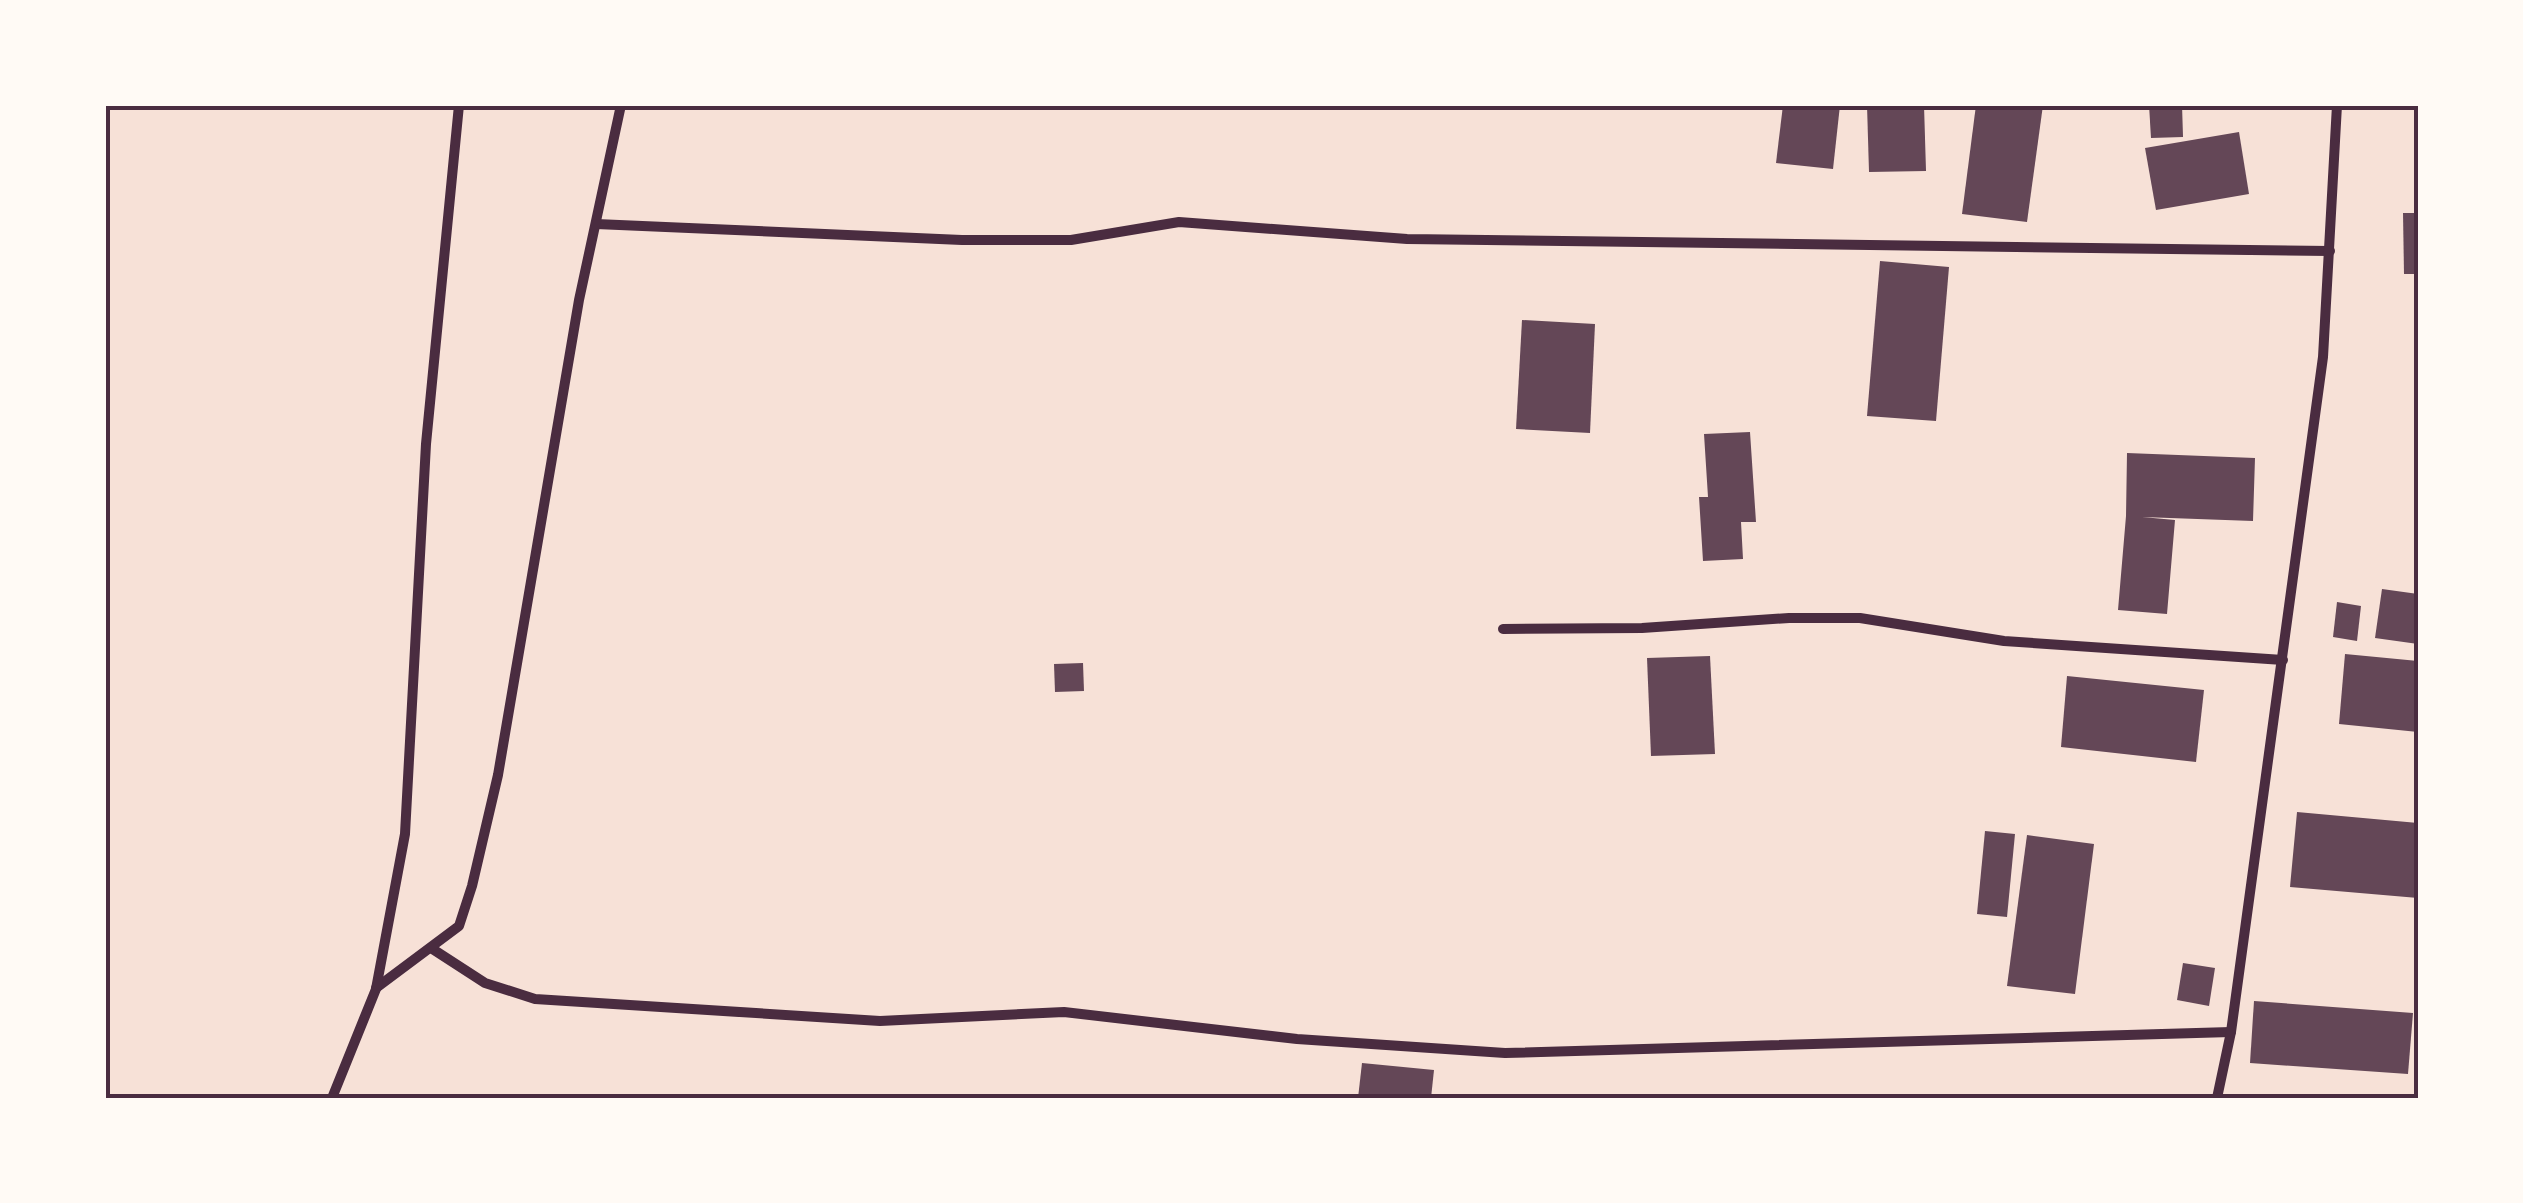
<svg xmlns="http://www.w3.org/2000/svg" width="2523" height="1203" viewBox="0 0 2523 1203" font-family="'DM Sans',sans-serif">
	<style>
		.building { fill: #644757 }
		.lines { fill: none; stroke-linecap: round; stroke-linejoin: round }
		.minor { stroke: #4a2c40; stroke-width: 10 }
		.neatline { fill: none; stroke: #4a2c40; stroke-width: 4 }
	</style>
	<rect width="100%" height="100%" fill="#f7e1d7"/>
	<g class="building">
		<path d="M1783,105H1840L1833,169L1776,163Z"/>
		<path d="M1867,105H1924L1926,171L1869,172Z"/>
		<path d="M1976,105H2043L2027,222L1962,214Z"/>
		<path d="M2149,105H2182L2183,137L2151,138Z"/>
		<path d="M2239,132L2249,194L2156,210L2145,148Z"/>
		<path d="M2403,213H2418V274H2404Z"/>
		<path d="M1880,261L1949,267L1936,421L1867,416Z"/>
		<path d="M1522,320L1595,324L1590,433L1516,429Z"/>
		<path d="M1750,432L1756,522H1741L1743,559L1703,561L1699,497H1708L1704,434Z"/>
		<path d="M2127,453L2255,458L2253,521L2142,517L2175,520L2167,614L2118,610L2126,516Z"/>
		<path d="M2382,589L2418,594V644L2375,638Z"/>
		<path d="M2337,602L2361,606L2357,641L2333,637Z"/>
		<path d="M2345,654L2418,661V732L2339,724Z"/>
		<path d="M1710,656L1715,754L1651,756L1647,658Z"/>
		<path d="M1083,663L1084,691L1055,692L1054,664Z"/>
		<path d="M2067,676L2204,690L2196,762L2061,747Z"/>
		<path d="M2297,812L2418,823V898L2290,887Z"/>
		<path d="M1985,831L2015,834L2007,917L1977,914Z"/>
		<path d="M2027,835L2094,844L2075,994L2007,986Z"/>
		<path d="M2183,963L2215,968L2209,1006L2177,1000Z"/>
		<path d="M2254,1001L2413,1013L2408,1074L2250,1063Z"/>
		<path d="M1362,1063L1434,1070L1431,1098H1358Z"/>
	</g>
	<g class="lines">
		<g class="minor">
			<path d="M596,224L962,240H1071L1179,222L1407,239L2330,251"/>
			<path d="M1503,629L1642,628L1789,618H1860L2004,641L2283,660"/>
			<path d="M431,948L485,983L535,999L880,1021L1064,1012L1297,1039L1505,1053L2231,1032"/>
			<path d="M376,988L459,926L472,886L498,775L579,300L621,105"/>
			<path d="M332,1098L376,989L405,834L426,444L459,105"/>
			<path d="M2217,1098L2231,1032L2323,357L2337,105"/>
		</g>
	</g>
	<rect width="2523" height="1203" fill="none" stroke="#fffaf5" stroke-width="215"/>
	<rect x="108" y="108" width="2308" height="988" class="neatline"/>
</svg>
